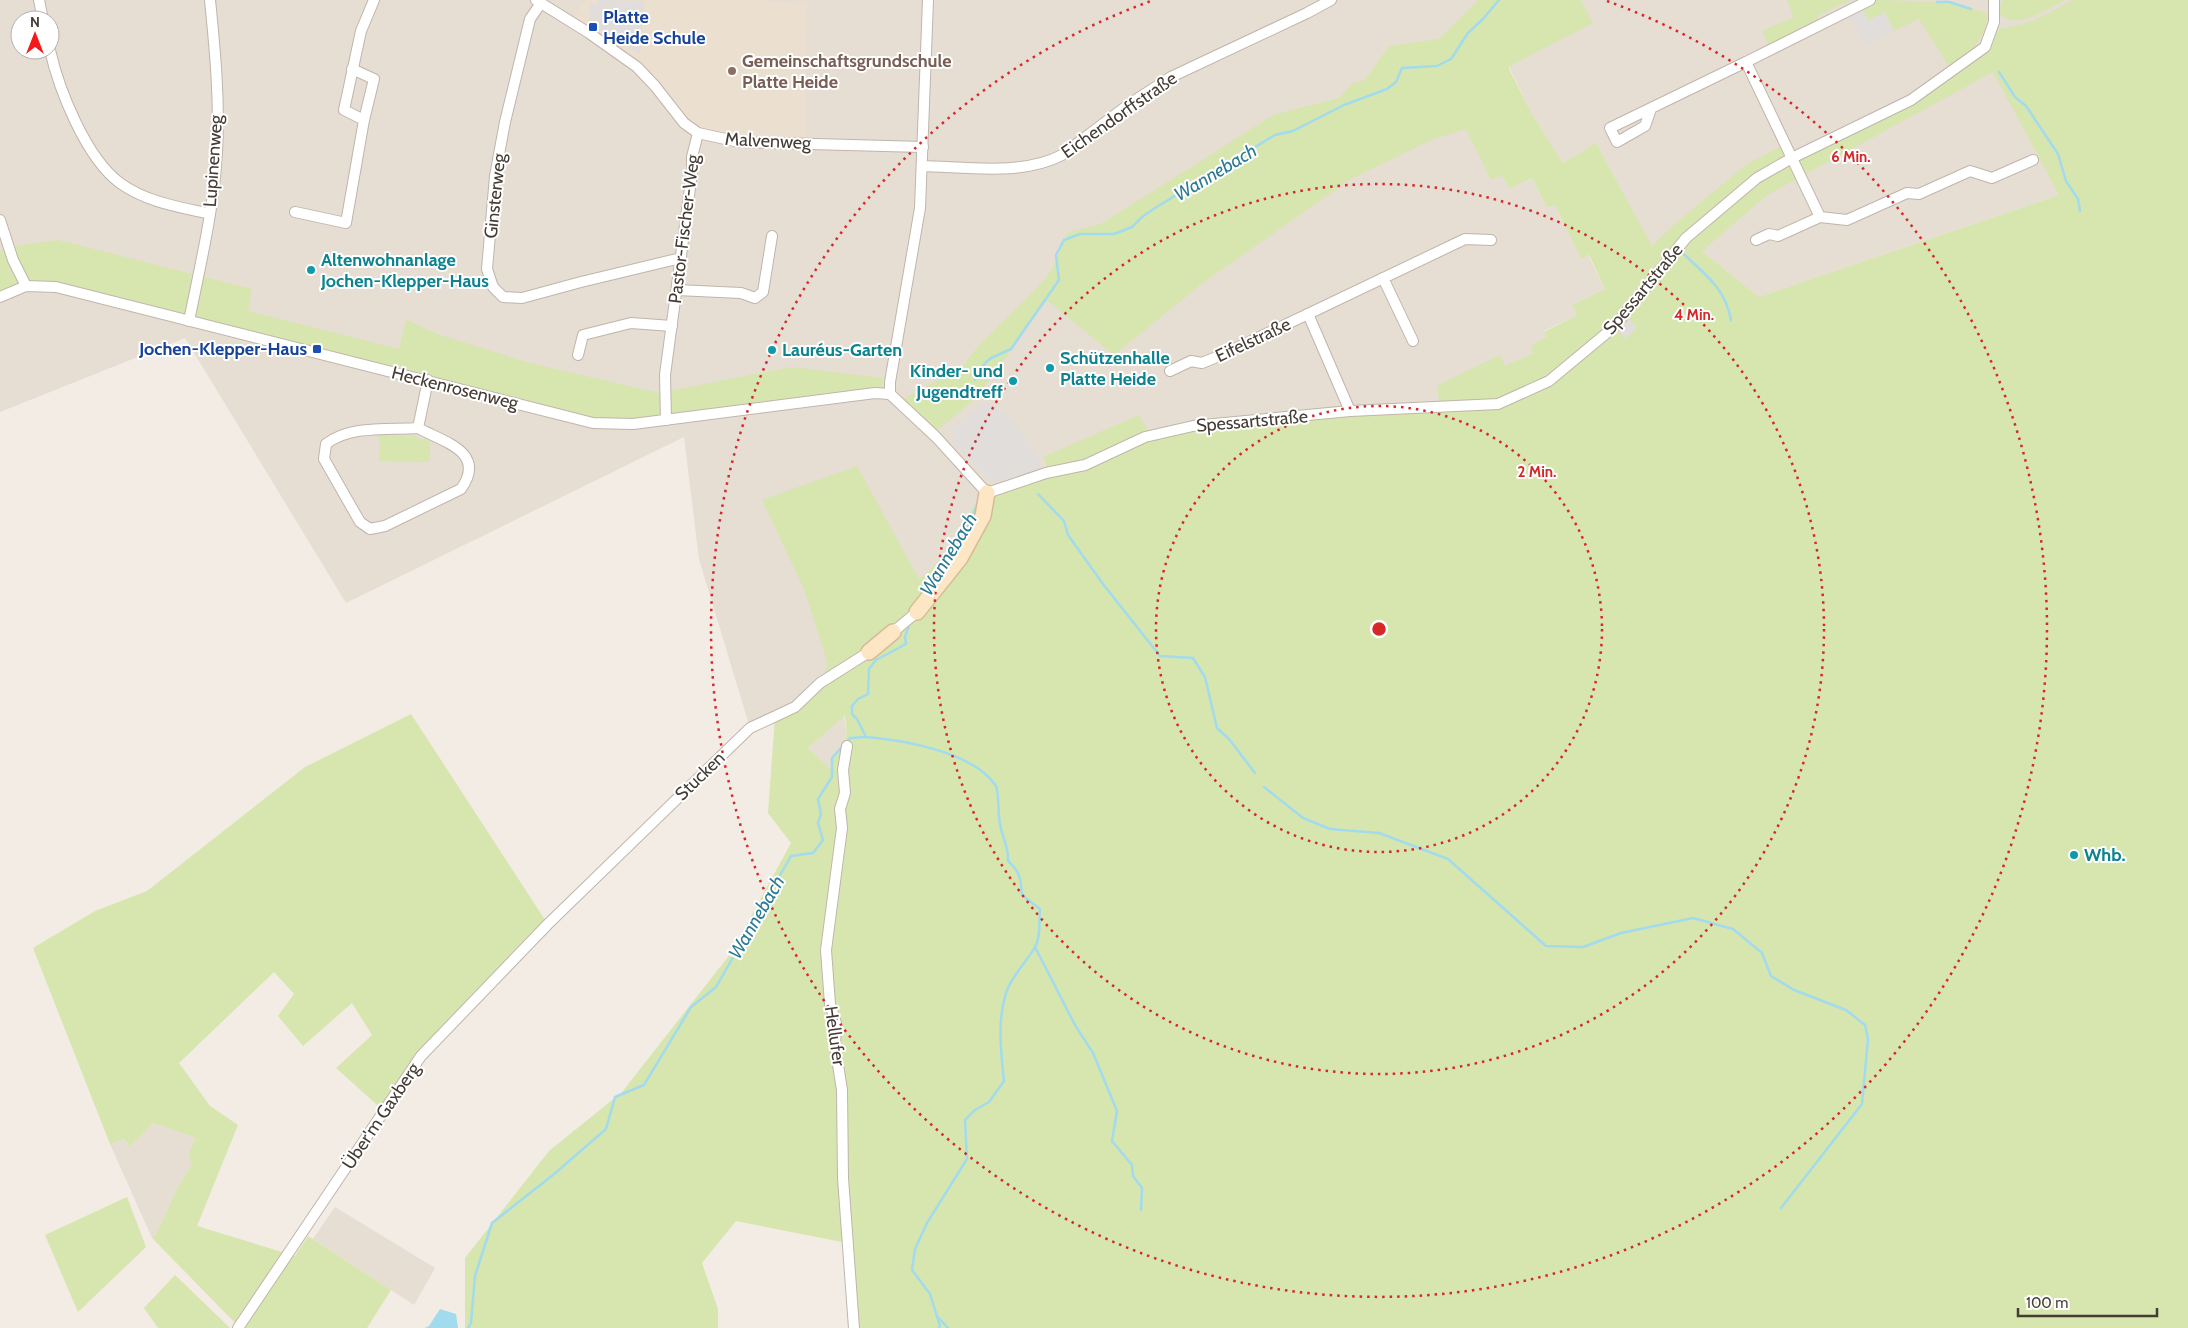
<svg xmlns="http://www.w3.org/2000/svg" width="2188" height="1328" viewBox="0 0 2188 1328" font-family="Cabin,sans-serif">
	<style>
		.residential { fill: #e6ddd3; fill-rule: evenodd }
		.education { fill: #ebdfcf }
		.green { fill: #d6e6ae; fill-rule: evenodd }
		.parking { fill: #e0ddda }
		.water { fill: #a2dbee }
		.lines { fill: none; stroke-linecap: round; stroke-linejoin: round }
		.stream { stroke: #a2dbee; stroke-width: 2.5 }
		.street-casing { stroke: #c0b5ab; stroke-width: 12 }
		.secondary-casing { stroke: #d5bb98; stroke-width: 18 }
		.street { stroke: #fff; stroke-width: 10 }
		.secondary { stroke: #fde6c4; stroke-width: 15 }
		.ring { fill: none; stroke: #d62828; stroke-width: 2.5; stroke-dasharray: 2.5 5 }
		.transit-dot { fill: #1a4fb4; stroke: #fff; stroke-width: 2 }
		.education-dot { fill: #8d6e63; stroke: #fff; stroke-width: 2 }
		.culture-dot { fill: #0f9aa8; stroke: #fff; stroke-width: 2 }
		.labels { text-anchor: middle; stroke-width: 4; stroke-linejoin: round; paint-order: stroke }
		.transit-label { font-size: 18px; font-weight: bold; fill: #164399; stroke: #fff; text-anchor: start }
		.education-label { font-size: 18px; font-weight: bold; fill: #785e54; stroke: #fff; text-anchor: start }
		.street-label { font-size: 18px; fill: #453c35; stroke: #fff }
		.culture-label { font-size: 18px; font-weight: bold; fill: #0d838f; stroke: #fff; text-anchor: start }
		.water-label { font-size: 19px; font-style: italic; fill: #2b7a96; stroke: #fff }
		.centre { fill: #d62828; stroke: #fff; stroke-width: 2.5 }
		.ring-label { font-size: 15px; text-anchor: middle; font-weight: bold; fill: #d62828; stroke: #fff; stroke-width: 4; stroke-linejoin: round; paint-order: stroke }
	</style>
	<rect width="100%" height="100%" fill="#f2ece5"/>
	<g class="residential">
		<path d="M0,0H2188L2059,195L1759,297L1686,238L1652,247L1596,143L1563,163L1532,114L1509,67L1502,175L1509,189L1532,178L1547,208L1555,205L1581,259L1588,255L1605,289L1572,305L1577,315L1544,331L1547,337L1534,353L1505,367L1500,356L1440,406L1043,458L1049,476L960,558L795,707L750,728L699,559L684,437L346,603L185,338L0,412ZM20,20H50V50H20Z"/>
		<path d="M844,715L847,738L831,769L808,748Z"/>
		<path d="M153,1123L196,1138L188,1154L192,1164L178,1187L155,1236L152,1238L110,1144L124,1139L130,1147L132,1145Z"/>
		<path d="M335,1207L435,1268L414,1305L313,1239Z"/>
	</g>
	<path class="education" d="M585,0H757L807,4L805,144L739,142L698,133L655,86L570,22Z"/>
	<g class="green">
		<path d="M1478,0H1581L1593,23L1508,67L1532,114L1563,163L1596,143L1652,246L1676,223L1747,164L1785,144L1792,158L1911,100L1985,47L1999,29L2024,24L2037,19L2073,0H2188V1328H849L842,1242L736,1221L702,1263L718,1309V1328H465V1258L549,1151L622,1092L731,953L791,843L768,813L775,717L820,683L828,664L804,589L762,500L857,466L919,579C945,562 960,531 975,504H978L987,493L1049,476L1043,457L1139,415L1151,436L1193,426L1440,406L1437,386L1500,355L1505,366L1534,353L1531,345L1547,337L1544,332L1577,315L1572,305L1605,289L1589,255L1581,259L1555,205L1547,208L1532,178L1509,189L1502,175L1491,180L1466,129L1431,140L1349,180L1200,285L1114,355L1047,300L976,398L935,432L909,407L905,398L962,367L981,343L1031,294L1052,270L1068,232L1101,224L1273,115L1339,98L1351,84L1365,80L1389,46L1439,39ZM1993,72L2059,195L1759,297L1702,251L1767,195ZM845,715C845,723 849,736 844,744C837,757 833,752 831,769L808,748Z"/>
		<path d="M1787,0H1851L1817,16L1820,23L1770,48L1762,31L1794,17Z"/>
		<path d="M1858,0C1895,0 1957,0 1988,14C1984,42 1970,52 1951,70L1919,19L1894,31L1885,12L1868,20Z"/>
		<path d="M2002,0H2065C2048,8 2013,34 1999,12Z"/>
		<path d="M58,240L252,289L248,311L399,349L406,320L440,335L530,363L659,393L791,367L883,378L882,388L633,419H594L56,283L38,281L0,297V251L16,246Z"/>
		<path d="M379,435L417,436V439H430V462L379,461Z"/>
		<path d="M411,714L549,926L422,1057L385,1112L336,1068L372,1035L352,1003L303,1046L278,1016L294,994L274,972L179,1063L210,1106L238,1125L197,1226L295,1256L308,1236L391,1290L367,1328H240L152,1238L155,1236L178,1187L192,1164L188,1154L196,1138L153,1123L130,1147L124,1139L110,1144L33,948L95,911L147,891L305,767Z"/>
		<path d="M127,1197L146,1247L78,1312L45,1235Z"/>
		<path d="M175,1275L230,1328H158L144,1308Z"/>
	</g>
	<g class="parking">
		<path d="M598,0L644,1L640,54L589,24L591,3L598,4Z"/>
		<path d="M1853,0H1857L1868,21L1884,13L1894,31L1865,45L1844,4Z"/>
		<path d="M1629,319L1637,327L1626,339L1618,331Z"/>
		<path d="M986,403L993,405L1015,423L1039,459L1040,469L997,482L990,480L953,443V428L980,405Z"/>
	</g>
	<path class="water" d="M440,1309L456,1314L458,1328H425L429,1326Z"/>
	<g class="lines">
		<g class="stream">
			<path d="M1937,2H1949L1971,9"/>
			<path d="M1999,72L2015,97L2026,106L2058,154L2066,181L2078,199L2080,211"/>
			<path d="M1681,251C1703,274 1725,286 1731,320"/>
			<path d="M975,380L985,363L991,358L1011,349L1059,280L1056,255L1064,240L1080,234H1114L1132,227L1142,217L1155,208L1275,135L1293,131L1344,105L1387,89L1396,82L1402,68L1437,66L1451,59L1468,33L1483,19L1499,0"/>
			<path d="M1038,494L1064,521L1068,535L1103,584L1160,656L1193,658L1205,677L1217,728L1229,739L1255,773"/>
			<path d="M941,571L962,536L978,504"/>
			<path d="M866,737C903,740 974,752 996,786C999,792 998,815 1000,824C1002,837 1009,847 1008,861C1020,871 1021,880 1022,895L1040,909C1039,920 1041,937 1035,947C1026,963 1012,975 1006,993C997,1021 1001,1052 1004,1081L989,1102L975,1110L965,1120L967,1159L927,1223L915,1249L912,1270L930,1294L940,1326L939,1328"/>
			<path d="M1264,787L1303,818L1330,829L1379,833L1448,859L1546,946L1583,947L1621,933L1693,918L1733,929L1762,953L1771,976L1794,990L1846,1010L1865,1025L1868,1039L1862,1104L1781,1208"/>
			<path d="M1035,947L1075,1025L1093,1053L1110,1094L1117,1111L1112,1141L1132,1165L1133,1176L1142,1188L1141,1210"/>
			<path d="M937,1316L948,1328"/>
			<path d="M468,1328L471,1323L475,1276L492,1223L553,1175L606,1129L615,1097L644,1085L691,1007L716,987L791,856L813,853L823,840L818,823L821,814L818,799L832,777V758L850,738L866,737L857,719L852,714V706L858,699L868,694L869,669L876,660L906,644L905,637L910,622"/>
		</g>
		<g class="street-casing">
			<g id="street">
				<path d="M39,0L43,20"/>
				<path d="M536,0L589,33L637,67L655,86L684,123L698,133L739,142L923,147"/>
				<path d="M928,0L920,208L890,382V394L936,437L987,493L1046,473L1085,465L1145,437L1193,426L1350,411L1498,404L1549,381L1614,327L1686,238L1757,178L1792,158L1911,100L1985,47L1994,22V0"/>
				<path d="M1870,0L1746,62L1820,217L1847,220L1907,193L1919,194L1970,171L1992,178L2033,160"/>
				<path d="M541,3L530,19L505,122L495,176L487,269L493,287L503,297L522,298L581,282L681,258"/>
				<path d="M50,50C59,90 86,158 120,183C146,202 179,207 210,214"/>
				<path d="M352,69L374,79L364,120"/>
				<path d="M1651,109L1645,126L1617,142L1610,128L1746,62"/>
				<path d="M922,166C967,167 1022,176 1062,155L1128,105L1171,77L1307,13L1331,0"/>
				<path d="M295,212L346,223L364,120L344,110L361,31L374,0"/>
				<path d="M0,220L13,260L26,286"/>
				<path d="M1756,240L1769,234L1778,236L1820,217"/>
				<path d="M1383,278L1413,341"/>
				<path d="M677,290L741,293L755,298L763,292L772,236"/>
				<path d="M0,297L26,286L56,287L593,423L633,424L875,393L890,394"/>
				<path d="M189,321C200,266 214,209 217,152C220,102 215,50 210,0"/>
				<path d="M578,355L583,335L631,323L672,326"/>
				<path d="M1170,371L1191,361L1202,363L1224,354L1308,314"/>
				<path d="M1350,411L1308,314L1465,239L1491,240"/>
				<path d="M666,420L665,375L692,173V157L698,133"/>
				<path d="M418,428C444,442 487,452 461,489L385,526L370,529L360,522L324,459L326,444C350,425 388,430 418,428L428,380"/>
				<path d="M893,632L917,612"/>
				<path d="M847,746L843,770L845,793L840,809L842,828L826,950L830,1004L836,1023L835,1046L842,1090L843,1178L854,1328"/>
				<path d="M238,1328L421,1056L548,924L750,728L795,707L820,683L869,652"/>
			</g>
		</g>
		<g class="secondary-casing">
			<g id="secondary">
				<path d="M917,612L960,558L983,516L987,493"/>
				<path d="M869,652L893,632"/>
			</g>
		</g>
		<use href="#street" class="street"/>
		<use href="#secondary" class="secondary"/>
	</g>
	<g class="ring">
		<circle cx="1379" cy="629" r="223"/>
		<circle cx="1379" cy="629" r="445"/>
		<path d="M1607 1A668 668 0 1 1 1151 1"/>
	</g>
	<g class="transit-dot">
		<rect x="588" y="22" width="10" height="10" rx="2.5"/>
		<rect x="312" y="344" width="10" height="10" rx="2.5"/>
	</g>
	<circle class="education-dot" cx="732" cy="71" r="5"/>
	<g class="culture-dot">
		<circle cx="311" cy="270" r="5"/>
		<circle cx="772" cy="350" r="5"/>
		<circle cx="1050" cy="368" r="5"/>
		<circle cx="1013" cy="381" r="5"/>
		<circle cx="2074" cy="855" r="5"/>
	</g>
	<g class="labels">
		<g class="transit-label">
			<text x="603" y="23">Platte<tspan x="603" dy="21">Heide Schule</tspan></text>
			<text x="307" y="355" text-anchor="end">Jochen-Klepper-Haus</text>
		</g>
		<g class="education-label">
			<text x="742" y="67">Gemeinschaftsgrundschule<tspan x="742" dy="21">Platte Heide</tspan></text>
		</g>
		<g class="street-label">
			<text transform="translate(1119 115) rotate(-35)" y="6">Eichendorffstraße</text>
			<text transform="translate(768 141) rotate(3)" y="6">Malvenweg</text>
			<text transform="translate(213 161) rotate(-86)" y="6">Lupinenweg</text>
			<text transform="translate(495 196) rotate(-84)" y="6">Ginsterweg</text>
			<text transform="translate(684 229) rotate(-83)" y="6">Pastor-Fischer-Weg</text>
			<text transform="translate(1643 289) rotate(-50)" y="6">Spessartstraße</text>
			<text transform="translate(1253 340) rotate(-25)" y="6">Eifelstraße</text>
			<text transform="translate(455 388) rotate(14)" y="6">Heckenrosenweg</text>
			<text transform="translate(1252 421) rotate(-5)" y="6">Spessartstraße</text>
			<text transform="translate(700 776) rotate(-44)" y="6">Stucken</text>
			<text transform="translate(835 1036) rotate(82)" y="6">Hellufer</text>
			<text transform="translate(381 1116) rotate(-56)" y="6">Über'm Gaxberg</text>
		</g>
		<g class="culture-label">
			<text x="321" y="266">Altenwohnanlage<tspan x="321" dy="21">Jochen-Klepper-Haus</tspan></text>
			<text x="782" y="356">Lauréus-Garten</text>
			<text x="1060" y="364">Schützenhalle<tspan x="1060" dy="21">Platte Heide</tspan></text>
			<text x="1003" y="377" text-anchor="end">Kinder- und<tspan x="1003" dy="21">Jugendtreff</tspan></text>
			<text x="2084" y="861">Whb.</text>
		</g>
		<g class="water-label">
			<text transform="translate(1215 172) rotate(-31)" y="7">Wannebach</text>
			<text transform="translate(948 554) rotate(-59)" y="7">Wannebach</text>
			<text transform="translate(756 917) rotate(-60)" y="7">Wannebach</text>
		</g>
	</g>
	<circle cx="1379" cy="629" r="8" class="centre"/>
	<g class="ring-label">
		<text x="1851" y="162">6 Min.</text>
		<text x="1694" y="320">4 Min.</text>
		<text x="1537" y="477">2 Min.</text>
	</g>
	<g transform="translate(35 35)"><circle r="24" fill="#ffffff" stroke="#b5b1ae"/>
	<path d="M0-4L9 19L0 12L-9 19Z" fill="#f6191b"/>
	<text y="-8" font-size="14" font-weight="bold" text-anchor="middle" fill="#453c35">N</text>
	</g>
	<path d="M2018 1308v8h139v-8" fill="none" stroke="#453c35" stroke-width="2.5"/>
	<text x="2026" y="1308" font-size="15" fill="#453c35" stroke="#ffffff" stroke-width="4" paint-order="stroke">100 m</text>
</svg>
